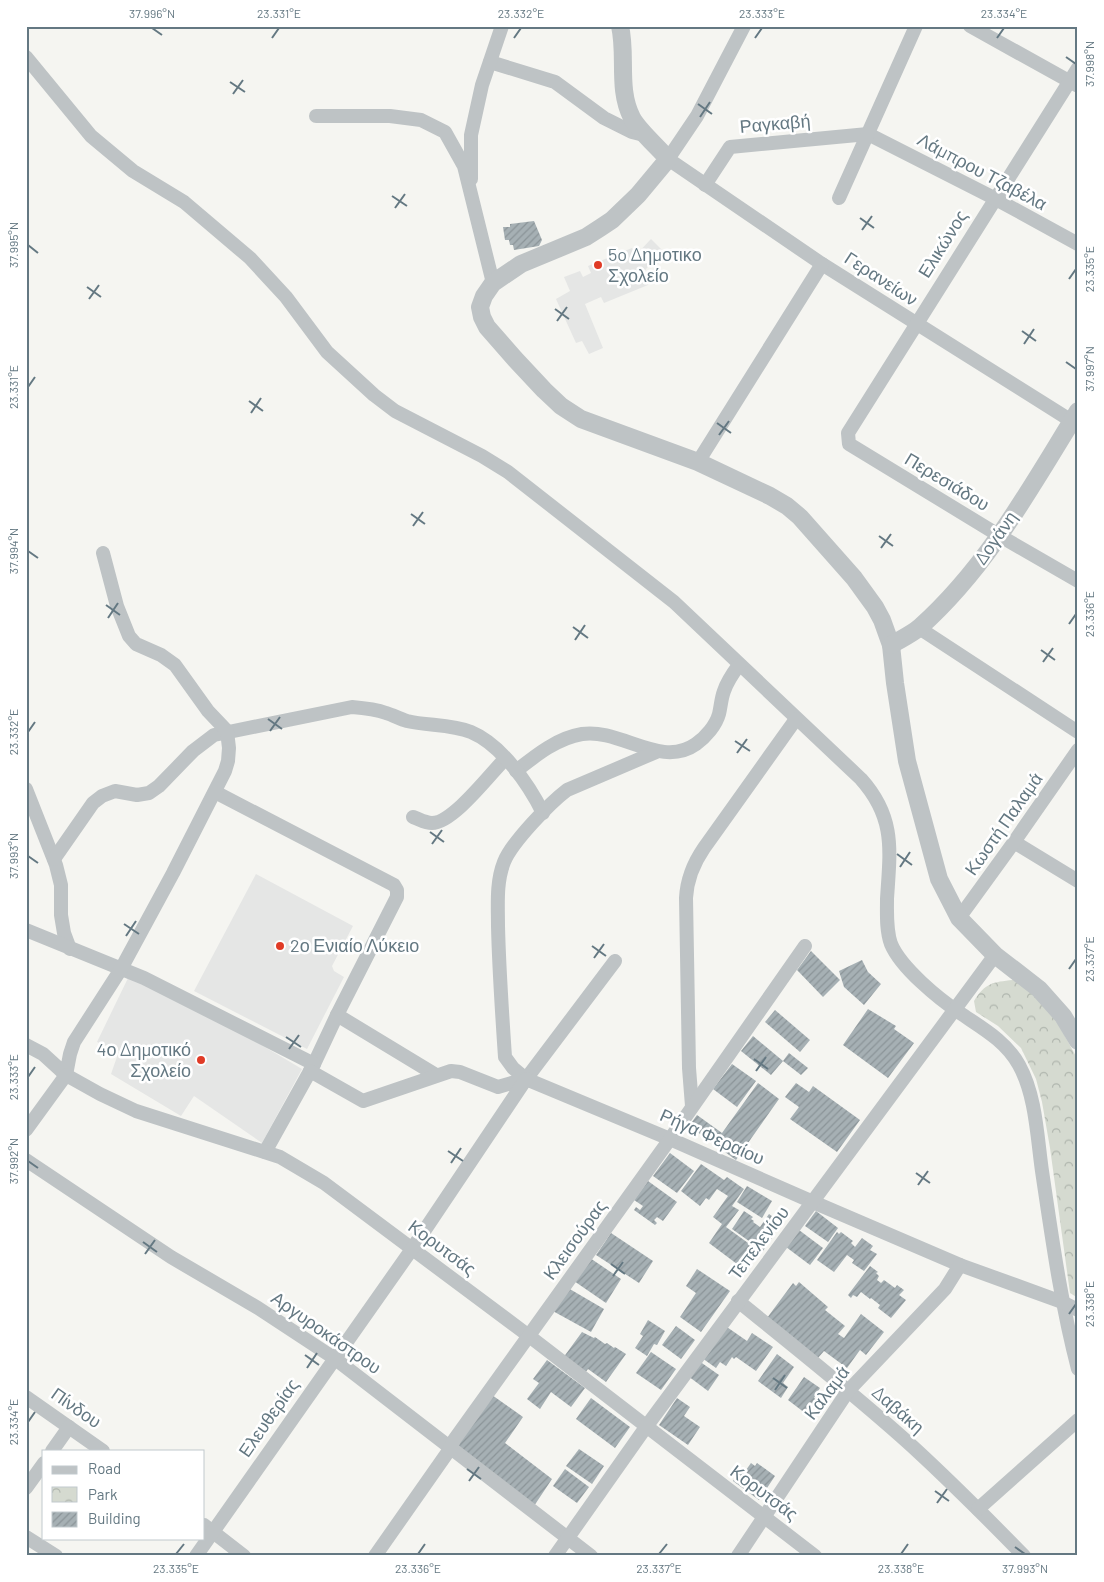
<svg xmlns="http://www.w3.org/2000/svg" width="1104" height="1582" viewBox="0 0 1104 1582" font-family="Barlow,sans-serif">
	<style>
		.built { fill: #e5e6e5 }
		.park { fill: url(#park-crowns) }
		.building { fill: url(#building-hatch) }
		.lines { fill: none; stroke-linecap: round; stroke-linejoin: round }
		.minor { stroke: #bec3c5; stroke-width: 14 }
		.tertiary { stroke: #bec3c5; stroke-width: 18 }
		.ticks { fill: none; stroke: #647882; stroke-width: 2 }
		.poi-dot { fill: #e03b26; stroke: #fff; stroke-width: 2 }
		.labels { text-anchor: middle; stroke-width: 5; stroke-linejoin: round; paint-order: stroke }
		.street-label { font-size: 18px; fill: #647882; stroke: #fff }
		.poi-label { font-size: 18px; fill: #647882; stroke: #fff; text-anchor: start }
		.neatline { fill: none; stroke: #647882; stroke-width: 2 }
		.ticks-label { font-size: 12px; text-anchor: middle; fill: #647882 }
	</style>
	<defs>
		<pattern id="park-crowns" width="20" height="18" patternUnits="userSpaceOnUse" patternTransform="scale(1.25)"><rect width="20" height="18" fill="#d5dad0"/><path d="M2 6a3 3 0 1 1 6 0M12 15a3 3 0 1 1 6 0" fill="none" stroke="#b0b6ae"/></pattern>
		<pattern id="building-hatch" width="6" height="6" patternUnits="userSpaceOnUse" patternTransform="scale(1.25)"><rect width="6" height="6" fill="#a6b0b4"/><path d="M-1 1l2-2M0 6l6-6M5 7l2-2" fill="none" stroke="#8b9498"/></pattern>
	</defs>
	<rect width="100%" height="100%" fill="#f5f5f1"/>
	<g class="built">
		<path d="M651,239L667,255L657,265L654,263L650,264L643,273L648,285L604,303L601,297L585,304L603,348L589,354L582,341L576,343L556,299L570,291L564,277L580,271L583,277L591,273L588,266L632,248L636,255Z"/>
		<path d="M256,874L353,926L332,966L334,971L344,977L307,1049L194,991Z"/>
		<path d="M129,976L231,1027L302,1069L262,1143L194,1096L181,1116L111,1074L119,1051L97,1042Z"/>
	</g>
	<path class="park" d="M1013,980L1037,991L1055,1018L1078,1060V1298L1070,1293L1050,1148L1042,1102L1036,1079L1021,1048L998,1026L976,1012L974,1001C985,983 993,982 1013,980Z"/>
	<g class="building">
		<path d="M534,221L542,240L539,246L514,250L513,245H510L509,240H505L503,227H510V224Z"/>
		<path d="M811,951L840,980L823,997L797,970Z"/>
		<path d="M862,960L868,972L881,984L864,1005L844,987L839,971Z"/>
		<path d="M868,1009L896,1026L894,1029L914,1043L888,1078L843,1045Z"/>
		<path d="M775,1010L810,1040L800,1052L765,1022Z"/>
		<path d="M753,1036L783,1061L771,1075L741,1051Z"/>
		<path d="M789,1053L808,1068L801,1075L783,1061Z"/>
		<path d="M732,1064L756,1081L737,1107L713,1089Z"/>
		<path d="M758,1083L779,1099L736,1160L689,1126L697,1115L722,1133Z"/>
		<path d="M796,1083L809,1092L813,1086L860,1120L837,1152L790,1119L799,1107L785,1097Z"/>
		<path d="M670,1153L694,1171L677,1193L653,1176Z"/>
		<path d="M701,1164L724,1180L727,1177L744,1189L732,1206L739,1210L726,1227L755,1248L741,1267L709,1243L722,1224L713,1217L728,1196L717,1189L709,1200L706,1198L700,1206L681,1191Z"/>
		<path d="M648,1181L677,1202L663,1221L657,1217L654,1220L657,1223L655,1225L634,1210L636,1207L640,1210L643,1206L634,1200Z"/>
		<path d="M747,1186L772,1201L762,1218L737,1202Z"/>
		<path d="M744,1211L753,1217L751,1219L754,1221L753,1222L760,1227L769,1214L776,1219L767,1232L773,1236L763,1251L732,1229Z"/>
		<path d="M816,1211L838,1228L828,1242L805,1226Z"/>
		<path d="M799,1230L823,1248L810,1265L786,1247Z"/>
		<path d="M837,1232L839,1234L841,1232L853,1241L851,1243L855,1247L862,1238L873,1246L870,1250L877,1254L864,1271L852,1263L854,1260L847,1255L834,1272L817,1260Z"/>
		<path d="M611,1233L653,1261L639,1283L596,1255Z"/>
		<path d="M590,1258L621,1279L606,1303L574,1281Z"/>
		<path d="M870,1266L878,1272L876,1273L879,1276L877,1280L881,1283L884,1280L895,1288L897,1285L904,1290L899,1295L906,1300L891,1318L878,1308L880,1305L871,1298L870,1299L861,1292L857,1297L853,1295L851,1298L848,1295Z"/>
		<path d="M697,1269L730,1291L701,1332L680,1317L696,1293L686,1286Z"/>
		<path d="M799,1282L828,1307L825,1310L845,1326L838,1334L844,1338L861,1314L884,1332L866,1355L860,1350L847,1368L824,1351L818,1358L767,1318L793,1283L796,1286Z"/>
		<path d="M568,1288L604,1309L591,1332L551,1310Z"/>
		<path d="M648,1320L665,1331L657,1345L654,1344L647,1356L635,1348L643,1336L640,1334Z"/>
		<path d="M724,1325L747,1341L752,1333L773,1347L756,1371L736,1357L734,1359L732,1357L726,1366L720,1362L716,1368L702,1358Z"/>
		<path d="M676,1326L695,1340L681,1359L662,1345Z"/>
		<path d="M582,1332L594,1338L595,1337L605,1344L607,1343L614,1348L615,1347L626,1354L606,1382L588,1369L585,1373L563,1358Z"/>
		<path d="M651,1352L676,1369L661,1390L636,1373Z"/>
		<path d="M777,1354L794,1367L783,1383L788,1387L781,1398L758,1381Z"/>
		<path d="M547,1360L585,1388L571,1407L551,1392L540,1409L527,1399L539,1383L533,1379Z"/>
		<path d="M699,1361L719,1375L708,1391L688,1376Z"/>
		<path d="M804,1377L820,1388L814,1398L817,1400L810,1411L807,1410L805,1413L788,1400Z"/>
		<path d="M492,1395L523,1417L505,1443L552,1479L534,1506L454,1448Z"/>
		<path d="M591,1398L630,1427L615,1448L576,1419Z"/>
		<path d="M677,1398L690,1407L684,1416L700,1427L688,1445L659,1425Z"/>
		<path d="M579,1449L604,1466L592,1484L566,1466Z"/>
		<path d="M751,1463L755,1466L757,1463L775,1476L759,1500L733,1481L742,1468L746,1470Z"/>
		<path d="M565,1469L589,1487L577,1503L553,1486Z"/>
	</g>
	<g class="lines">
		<g class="minor">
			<path d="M744,26L697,116L668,159L822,264L1078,425"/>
			<path d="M970,26L1078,86"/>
			<path d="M26,57L91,136L133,171L184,202L250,258L286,297L327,352L374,395L395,411L482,456L508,472L674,602L861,779C896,818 890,851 887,899C887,914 886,930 891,944C901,968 939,999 960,1013C982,1028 1006,1041 1019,1065C1036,1096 1037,1136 1042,1171C1052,1238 1061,1304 1078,1369"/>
			<path d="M490,62L555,82L604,118L632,132L648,136"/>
			<path d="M1078,68L848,433L849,444L1000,536L1078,581"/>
			<path d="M316,116H390L421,120L445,132L464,166L493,283"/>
			<path d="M868,134L994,198L1078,244"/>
			<path d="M471,179V135L482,85L502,26"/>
			<path d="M705,185L730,147L868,134"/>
			<path d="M839,198L916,26"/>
			<path d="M698,462L822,264"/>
			<path d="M919,628L1078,732"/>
			<path d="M516,771C535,756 557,738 582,734C620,728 661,769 696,744C706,737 716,725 719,714C721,706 721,699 724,691C727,682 733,673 739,665"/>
			<path d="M26,789L56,865L61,885V915L64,933L70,949"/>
			<path d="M215,792L394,885L397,890V897L337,1015L314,1064L265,1152"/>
			<path d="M413,817C419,819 425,823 432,823C453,823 490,774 505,759"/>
			<path d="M1014,842L1078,881"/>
			<path d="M54,859L93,803L102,796L115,791L137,795L149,793L159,786L193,751L214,735L352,707C364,708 375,709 386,713C393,715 400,719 407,721C428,726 451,724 471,732C502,745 529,785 543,813"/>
			<path d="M959,918L1014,842L1078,750"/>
			<path d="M26,930L144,978L314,1064"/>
			<path d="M615,961L526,1079L513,1068L505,1057C502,1013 499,970 498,926C498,905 496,882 504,862C512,842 550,803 567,790L656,752"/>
			<path d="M337,1015L436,1075"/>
			<path d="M26,1045L43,1054L66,1075L70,1054L74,1042L121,969L173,873L225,771L228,761L229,748L227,731L208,711L175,665L161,655L136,644L129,636L117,606L103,553"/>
			<path d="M310,1071L363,1101L451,1071L460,1072L498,1087L526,1079L670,1139L813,1202L960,1265L1062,1302L1078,1310"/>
			<path d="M692,1106L689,1068L686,898C687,879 693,864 704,848L796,719"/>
			<path d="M26,1130L66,1075L100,1094L136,1111L280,1157L324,1183L529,1336L815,1556"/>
			<path d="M26,1160L171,1257L258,1308L334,1358L591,1556"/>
			<path d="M738,1301C797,1349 857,1396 913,1447C951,1482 988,1519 1024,1556"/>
			<path d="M26,1397L103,1451"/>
			<path d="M52,1451L69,1427"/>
			<path d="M26,1488L44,1463"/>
			<path d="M978,1509L1078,1420"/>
			<path d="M204,1525L244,1556"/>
			<path d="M26,1537L56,1556"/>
			<path d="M196,1556L412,1249L526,1079"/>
			<path d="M375,1556L450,1449L454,1440L670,1139L805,946"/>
			<path d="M555,1556L646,1427L995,955"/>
			<path d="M738,1556L848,1391L945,1289L960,1265"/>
		</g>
		<g class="tertiary">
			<path d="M620,26C627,56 617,89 632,118C639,131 658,147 668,159L638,195L612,220L600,228L586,237L521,264L493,283L484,296L480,307L482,317L487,327L515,359L544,390L561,406L581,419L698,462L770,496L787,506L800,517L854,578L875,607L882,620L891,645L895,683L907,761L939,879L959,918L995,955L1039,989L1063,1016L1078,1041"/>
			<path d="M891,645C901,639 912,634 920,627C988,566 1031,487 1078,411"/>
		</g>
	</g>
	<path class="ticks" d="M152,28L162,35M272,38L279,28M514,38L521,28M755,38L762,28M997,38L1004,28M1066,57L1076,64M230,82L245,92M233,94L243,80M698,104L712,114M700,117L710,102M392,196L407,206M395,208L405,194M860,218L874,228M862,230L872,216M28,245L38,253M1069,279L1076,269M87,287L101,297M89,299L99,285M555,309L569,319M557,321L567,307M1022,331L1036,341M1024,344L1034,329M1066,362L1076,369M28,387L35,377M249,401L263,411M251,413L261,398M717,423L731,433M719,435L729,421M411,514L425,524M413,526L423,512M879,536L893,546M881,548L891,534M28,551L38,558M106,605L120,615M108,618L118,603M1069,624L1076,614M573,627L588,638M575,640L585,625M1041,650L1055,660M1043,662L1053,648M268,719L282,729M270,731L280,717M28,732L35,722M735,741L750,751M737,753L747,739M430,832L444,842M432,844L442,830M897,854L912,865M28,856L38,863M900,867L910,852M124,924L139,934M126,936L136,921M592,946L606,956M594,958L604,944M1069,969L1076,959M286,1037L301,1047M289,1049L299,1035M754,1059L768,1069M756,1071L766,1057M28,1077L35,1067M448,1151L463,1161M28,1161L38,1168M451,1163L461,1148M916,1173L930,1183M918,1185L928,1171M143,1242L157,1252M145,1254L155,1240M611,1264L625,1274M613,1276L623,1262M1069,1314L1076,1304M305,1355L319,1365M307,1368L317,1353M773,1378L787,1388M775,1390L785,1375M28,1422L35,1412M467,1469L481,1479M469,1481L479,1467M935,1491L949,1501M937,1503L947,1489M1015,1547L1025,1554M176,1554L184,1544M418,1554L425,1544M659,1554L667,1544M901,1554L908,1544"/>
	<g class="poi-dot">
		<circle cx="598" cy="265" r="5"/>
		<circle cx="280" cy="946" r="5"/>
		<circle cx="201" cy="1060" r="5"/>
	</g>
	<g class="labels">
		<g class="street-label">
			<text transform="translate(775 124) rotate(-5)" y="6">Ραγκαβή</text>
			<text transform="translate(982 172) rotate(28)" y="6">Λάμπρου Τζαβέλα</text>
			<text transform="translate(943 244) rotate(-58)" y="6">Ελικώνος</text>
			<text transform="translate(881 279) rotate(33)" y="6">Γερανείων</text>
			<text transform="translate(947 482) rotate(31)" y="6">Περεσιάδου</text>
			<text transform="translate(996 538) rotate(-55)" y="6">Δογάνη</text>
			<text transform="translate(1004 824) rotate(-55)" y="6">Κωστή Παλαμά</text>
			<text transform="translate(712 1137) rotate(24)" y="6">Ρήγα Φεραίου</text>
			<text transform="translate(575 1240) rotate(-54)" y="6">Κλεισούρας</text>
			<text transform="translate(759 1243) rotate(-53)" y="6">Τεπελενίου</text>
			<text transform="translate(442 1248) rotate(37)" y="6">Κορυτσάς</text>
			<text transform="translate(326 1333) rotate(35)" y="6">Αργυροκάστρου</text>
			<text transform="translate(827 1393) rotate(-53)" y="6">Καλαμά</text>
			<text transform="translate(76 1408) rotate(35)" y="6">Πίνδου</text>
			<text transform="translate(898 1410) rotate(41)" y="6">Δαβάκη</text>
			<text transform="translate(269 1418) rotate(-55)" y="6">Ελευθερίας</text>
			<text transform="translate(764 1493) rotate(37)" y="6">Κορυτσάς</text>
		</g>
		<g class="poi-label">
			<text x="608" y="261">5o Δημοτικο<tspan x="608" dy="21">Σχολείο</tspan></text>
			<text x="290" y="952">2ο Ενιαίο Λύκειο</text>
			<text x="191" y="1056" text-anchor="end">4ο Δημοτικό<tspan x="191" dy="21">Σχολείο</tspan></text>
		</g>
	</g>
	<rect width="1104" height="1582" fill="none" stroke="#ffffff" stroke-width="55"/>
	<rect x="42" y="1450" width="162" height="90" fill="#ffffff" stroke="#c1c9cd"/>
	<rect x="52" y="1466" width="25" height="8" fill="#bec3c5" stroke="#c1c9cd"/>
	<text x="88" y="1474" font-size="15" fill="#647882">Road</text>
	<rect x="52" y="1487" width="25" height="15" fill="url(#park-crowns)" stroke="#c1c9cd"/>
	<text x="88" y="1500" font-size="15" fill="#647882">Park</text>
	<rect x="52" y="1512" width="25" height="15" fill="url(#building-hatch)" stroke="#c1c9cd"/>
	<text x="88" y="1524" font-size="15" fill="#647882">Building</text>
	<rect x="28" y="28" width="1048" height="1526" class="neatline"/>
	<g class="ticks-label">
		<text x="152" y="18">37.996°N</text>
		<text x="279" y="18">23.331°E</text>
		<text x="521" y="18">23.332°E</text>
		<text x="762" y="18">23.333°E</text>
		<text x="1004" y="18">23.334°E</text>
		<text transform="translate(1090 64) rotate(-90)" y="4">37.998°N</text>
		<text transform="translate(14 245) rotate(-90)" y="4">37.995°N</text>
		<text transform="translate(1090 269) rotate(-90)" y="4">23.335°E</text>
		<text transform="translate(1090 369) rotate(-90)" y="4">37.997°N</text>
		<text transform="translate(14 387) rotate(-90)" y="4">23.331°E</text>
		<text transform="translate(14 551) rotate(-90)" y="4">37.994°N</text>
		<text transform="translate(1090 614) rotate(-90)" y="4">23.336°E</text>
		<text transform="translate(14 732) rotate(-90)" y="4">23.332°E</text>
		<text transform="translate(14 856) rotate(-90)" y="4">37.993°N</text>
		<text transform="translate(1090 959) rotate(-90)" y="4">23.337°E</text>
		<text transform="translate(14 1077) rotate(-90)" y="4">23.333°E</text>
		<text transform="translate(14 1161) rotate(-90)" y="4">37.992°N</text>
		<text transform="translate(1090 1304) rotate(-90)" y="4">23.338°E</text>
		<text transform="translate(14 1422) rotate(-90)" y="4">23.334°E</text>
		<text x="176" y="1573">23.335°E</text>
		<text x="418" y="1573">23.336°E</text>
		<text x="659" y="1573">23.337°E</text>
		<text x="901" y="1573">23.338°E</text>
		<text x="1025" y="1573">37.993°N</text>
	</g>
</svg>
